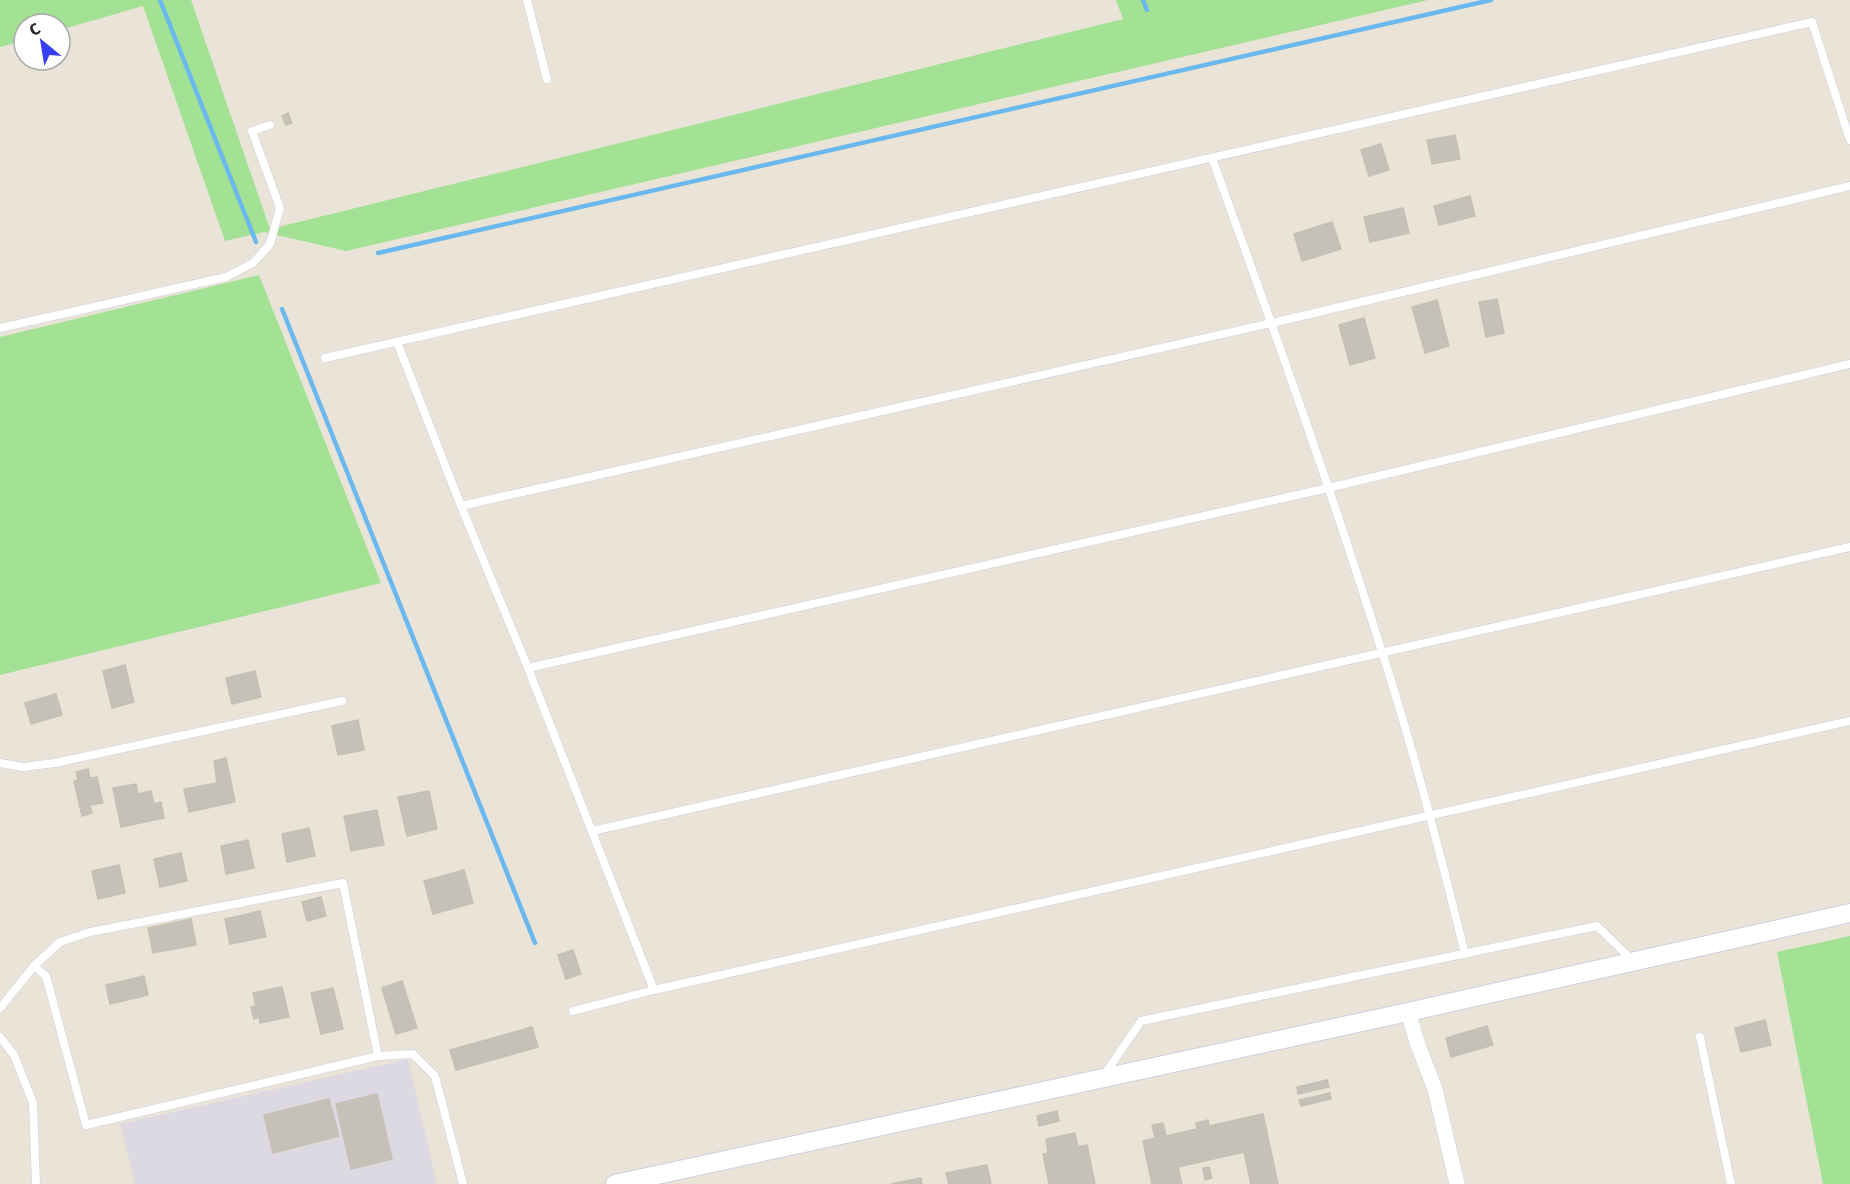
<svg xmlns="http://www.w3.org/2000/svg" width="1850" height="1184" viewBox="0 0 1850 1184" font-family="'Fira Sans',sans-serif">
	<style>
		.industrial { fill: #ddd9e2 }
		.green { fill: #a3e194 }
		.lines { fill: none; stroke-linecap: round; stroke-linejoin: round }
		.stream { stroke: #6ab8ed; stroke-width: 4.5 }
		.building { fill: #c5c1b8; stroke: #c5c0b2; stroke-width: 1.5 }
		.service-casing { stroke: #cdcee0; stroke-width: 9 }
		.minor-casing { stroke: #cdcee0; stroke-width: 16 }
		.tertiary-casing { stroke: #cdcee0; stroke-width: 20 }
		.service { stroke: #fff; stroke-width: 8 }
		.minor { stroke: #fff; stroke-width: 15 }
		.tertiary { stroke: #fff; stroke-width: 18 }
	</style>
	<rect width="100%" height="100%" fill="#eae4d8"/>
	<path class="industrial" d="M408,1059L437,1184H135L120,1124Z"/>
	<g class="green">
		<path d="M0,0H191L270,229L1123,19L1116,0H1428L346,251L264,232L225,241L143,6L60,30V24H24V40L0,47Z"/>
		<path d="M259,275L381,583L0,675V337Z"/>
		<path d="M1850,936V1184H1823L1777,952Z"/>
	</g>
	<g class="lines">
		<g class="stream">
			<path d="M160,0L256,242"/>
			<path d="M1143,0L1147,10"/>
			<path d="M378,253L1491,0"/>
			<path d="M282,309L535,943"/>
		</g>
	</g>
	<g class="building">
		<path d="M288,113L292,123L286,125L282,116Z"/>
		<path d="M1455,135L1460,159L1432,164L1427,140Z"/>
		<path d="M1381,144L1389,170L1369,176L1361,150Z"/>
		<path d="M1470,196L1475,216L1439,225L1434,206Z"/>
		<path d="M1403,208L1409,233L1370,242L1364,217Z"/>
		<path d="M1332,222L1341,249L1302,261L1294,234Z"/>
		<path d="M1497,299L1504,333L1486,337L1479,302Z"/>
		<path d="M1437,300L1449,346L1425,353L1412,307Z"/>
		<path d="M1364,318L1375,358L1350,365L1339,325Z"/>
		<path d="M125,665L134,702L112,708L103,671Z"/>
		<path d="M255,671L261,697L232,704L226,678Z"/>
		<path d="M56,694L62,715L31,724L25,703Z"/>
		<path d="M358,720L364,750L338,755L332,726Z"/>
		<path d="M226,758L235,802L189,812L184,789L217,783L214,761Z"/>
		<path d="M88,769L90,778L97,777L103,803L90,805L92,813L82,816L74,781L78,780L76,772Z"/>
		<path d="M136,784L138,794L151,791L154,804L161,802L164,818L121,827L113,788Z"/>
		<path d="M429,791L437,829L407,836L398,797Z"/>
		<path d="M377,810L384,845L351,851L344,816Z"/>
		<path d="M309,828L315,856L287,862L282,834Z"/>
		<path d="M248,840L254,868L226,874L221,846Z"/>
		<path d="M181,853L187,881L160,887L154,859Z"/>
		<path d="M119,865L125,893L98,899L92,871Z"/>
		<path d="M464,870L473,903L433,914L424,881Z"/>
		<path d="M321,897L326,916L307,921L302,902Z"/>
		<path d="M260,911L266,937L230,944L225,919Z"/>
		<path d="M191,919L196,945L153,953L148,928Z"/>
		<path d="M573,950L581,974L566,979L558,955Z"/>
		<path d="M144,976L148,995L110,1004L106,985Z"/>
		<path d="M402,981L417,1028L396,1034L382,988Z"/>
		<path d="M282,987L289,1017L260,1023L259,1017L254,1019L251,1007L256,1006L253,993Z"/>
		<path d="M333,988L343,1029L321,1034L311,993Z"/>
		<path d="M1765,1020L1771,1045L1741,1052L1735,1028Z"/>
		<path d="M1487,1026L1493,1045L1451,1057L1446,1038Z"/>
		<path d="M532,1027L538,1047L456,1070L450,1050Z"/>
		<path d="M1327,1080L1329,1087L1298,1094L1297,1087Z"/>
		<path d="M1330,1093L1331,1099L1301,1106L1299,1100Z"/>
		<path d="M377,1094L392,1159L351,1169L336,1104Z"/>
		<path d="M329,1099L339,1136L273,1153L264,1115Z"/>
		<path d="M1057,1111L1059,1121L1039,1126L1037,1116Z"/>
		<path d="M1263,1114L1278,1184H1251L1244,1152L1178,1167L1182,1184H1152L1143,1141L1155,1138L1152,1125L1163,1123L1166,1136L1197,1129L1196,1123L1208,1120L1209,1126Z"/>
		<path d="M1075,1133L1078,1147L1087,1145L1095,1184H1049L1043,1154L1048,1153L1046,1139Z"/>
		<path d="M987,1165L991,1184H949L946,1173Z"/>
		<path d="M1209,1167L1212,1178L1205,1180L1203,1168Z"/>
		<path d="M921,1178L922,1184H891Z"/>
	</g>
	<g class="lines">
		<g class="service-casing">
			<g id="service">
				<path d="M527,0L547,79"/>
				<path d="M1212,158C1271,321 1330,486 1382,652C1414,751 1440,853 1465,954"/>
				<path d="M0,328L226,277L253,263L270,244L280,208L252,131L270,125"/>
				<path d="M397,342L461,506L528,668L654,990"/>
				<path d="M325,358L1812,22L1850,140"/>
				<path d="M461,506L1272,323L1850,186"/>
				<path d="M528,668L1328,488L1850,364"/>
				<path d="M0,763L23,767L55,763L342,701"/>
				<path d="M592,831L1850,547"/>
				<path d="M34,966L46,976L86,1125L378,1056L413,1054L435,1076L463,1184"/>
				<path d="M0,1008L34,966L60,942L90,932L343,883L378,1056"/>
				<path d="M573,1011L654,990L1850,721"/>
				<path d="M0,1037L14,1055L33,1103L36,1184"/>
				<path d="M1700,1037L1731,1184"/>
				<path d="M1105,1074L1141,1021L1597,926L1632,960"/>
			</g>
		</g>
		<g class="minor-casing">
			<path id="minor" d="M1408,1012L1418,1045L1435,1089L1457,1184"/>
		</g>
		<g class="tertiary-casing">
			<path id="tertiary" d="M615,1184L1408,1012L1850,913"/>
		</g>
		<use href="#service" class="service"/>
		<use href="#minor" class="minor"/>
		<use href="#tertiary" class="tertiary"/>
	</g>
	<g transform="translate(42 42) rotate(330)"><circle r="28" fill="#ffffff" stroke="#a9a9a9" stroke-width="1.5"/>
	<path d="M0-4.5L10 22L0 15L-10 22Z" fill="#3640f8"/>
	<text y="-9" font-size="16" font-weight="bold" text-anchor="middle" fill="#272727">С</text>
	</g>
</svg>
